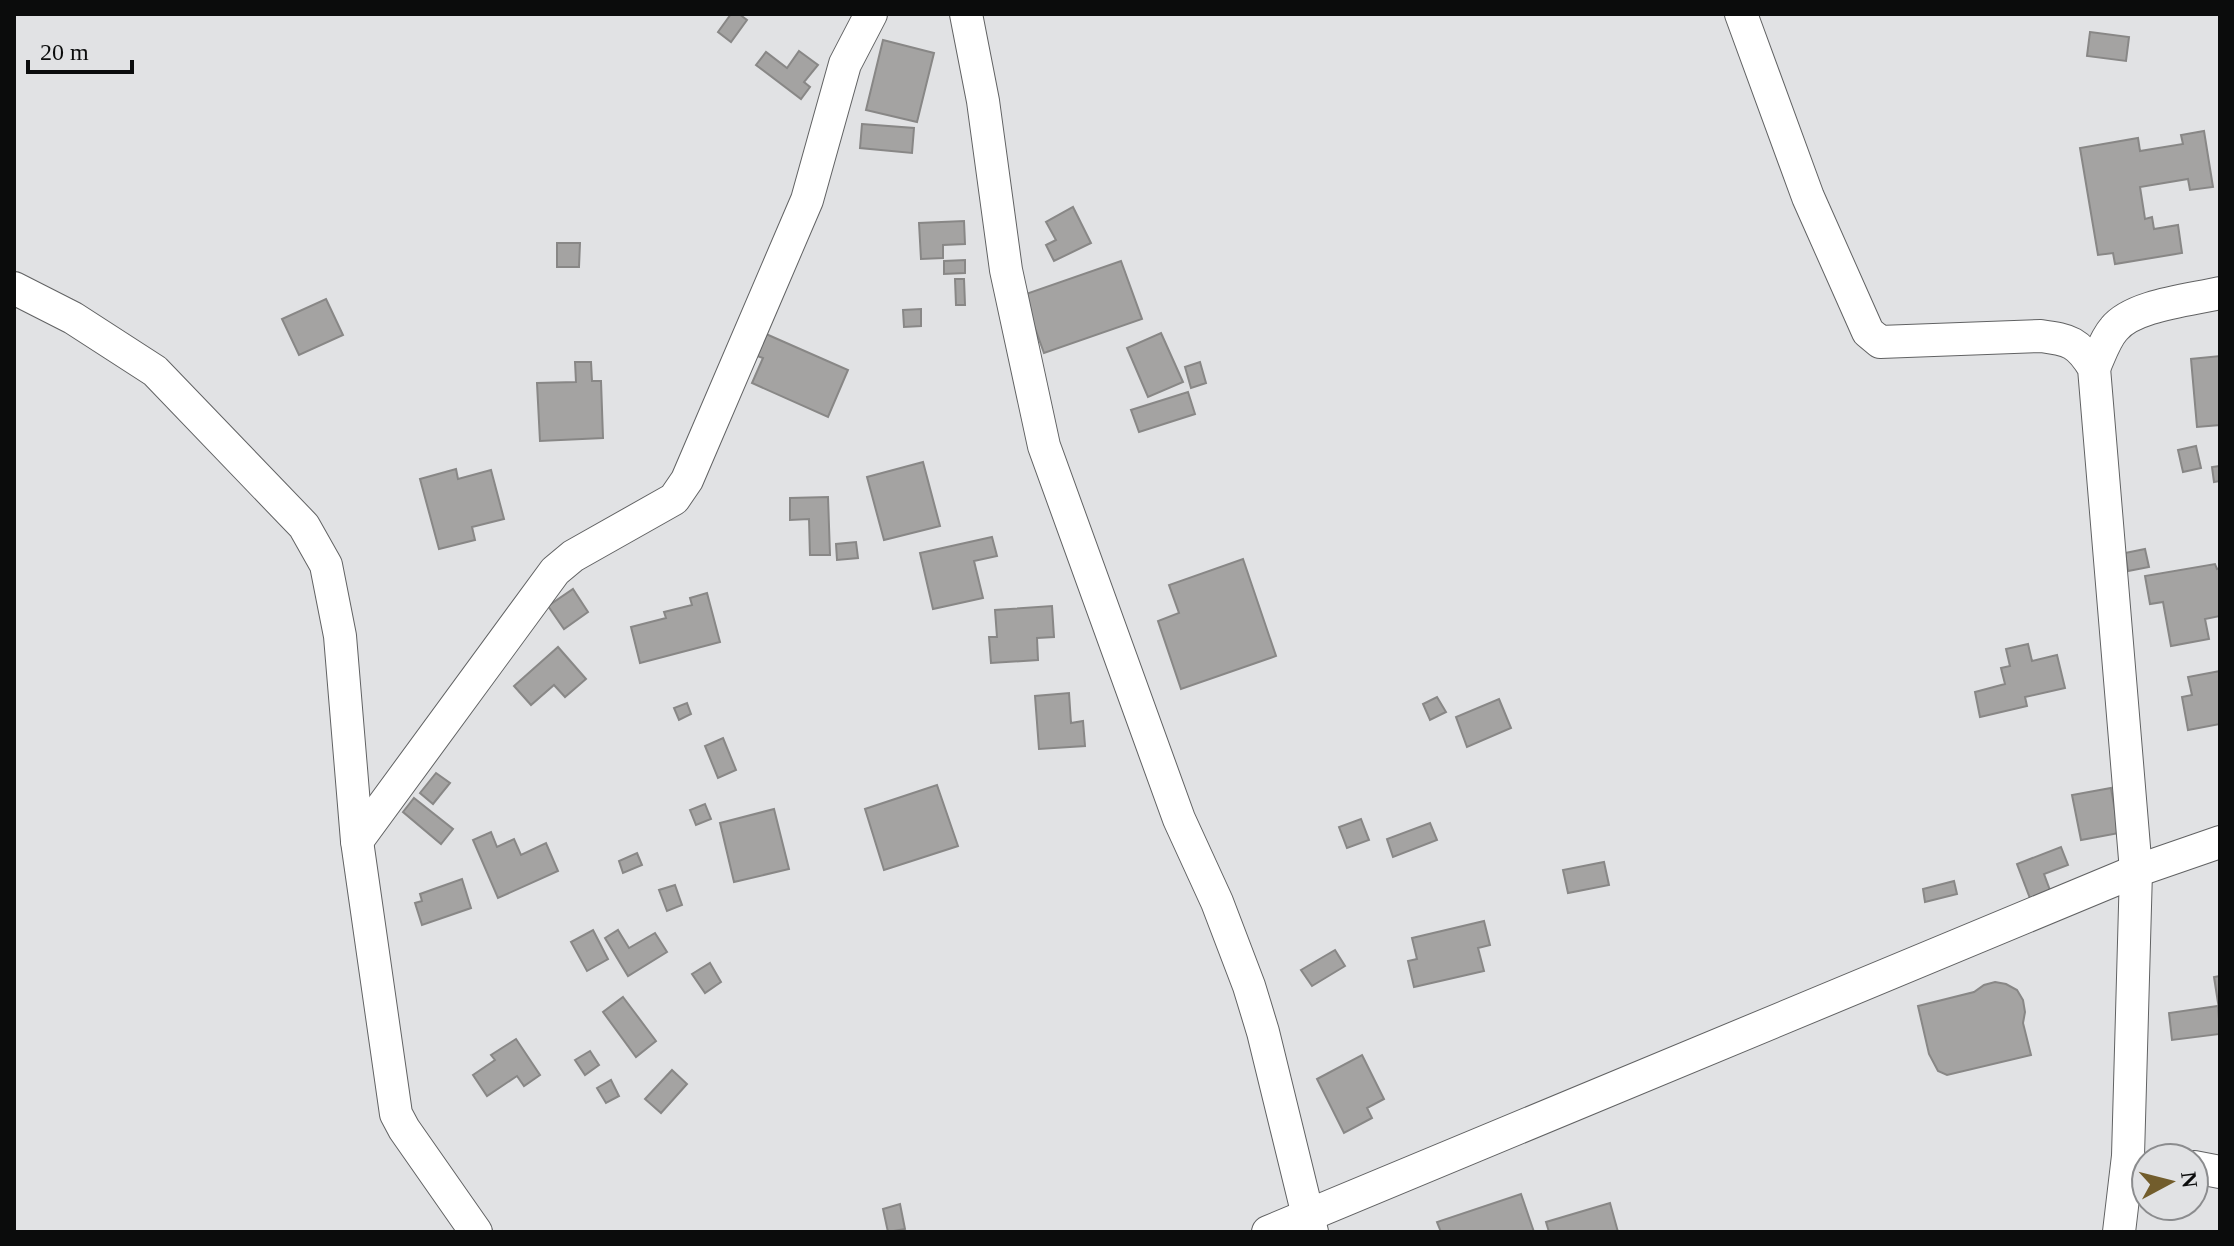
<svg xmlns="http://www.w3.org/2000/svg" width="2234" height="1246" viewBox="0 0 2234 1246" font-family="Georgia,serif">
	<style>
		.building { fill: #a4a3a2; stroke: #888786; stroke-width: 2 }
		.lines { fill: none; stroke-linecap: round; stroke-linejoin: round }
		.minor-casing { stroke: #616263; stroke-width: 34 }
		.minor { stroke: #fff; stroke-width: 32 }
	</style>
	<rect width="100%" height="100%" fill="#e1e2e4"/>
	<g class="building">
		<path d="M731,14H739L747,20L731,42L718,32Z"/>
		<path d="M2090,32L2129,37L2126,61L2087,56Z"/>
		<path d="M883,40L934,53L917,122L866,110Z"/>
		<path d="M799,51L818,65L804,82L810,87L801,99L756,65L766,52L787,68Z"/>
		<path d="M862,124L914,128L912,153L860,148Z"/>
		<path d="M2204,131L2213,187L2190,190L2188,179L2140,187L2145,219L2152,217L2154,229L2178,225L2182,253L2115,264L2113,253L2098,255L2080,148L2138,138L2140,151L2183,144L2181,135Z"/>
		<path d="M1073,207L1091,243L1054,261L1046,245L1056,240L1046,222Z"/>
		<path d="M964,221L965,244L943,245V258L921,259L919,223Z"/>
		<path d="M557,243H580L579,267H557Z"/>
		<path d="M965,260V273L944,274V261Z"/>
		<path d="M1121,261L1142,319L1044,353L1023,295Z"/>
		<path d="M955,279H964L965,305H956Z"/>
		<path d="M326,299L343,335L299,355L282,319Z"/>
		<path d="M921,309V326L904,327L903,310Z"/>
		<path d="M1161,333L1183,382L1148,397L1127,348Z"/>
		<path d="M766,334L848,370L828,417L752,383L763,358L757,356Z"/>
		<path d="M2220,356V425L2197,427L2191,359Z"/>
		<path d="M575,362H591L592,381H601L603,438L540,441L537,383L576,382Z"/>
		<path d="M1200,362L1206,383L1191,388L1185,367Z"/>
		<path d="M1188,392L1195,414L1139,432L1131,410Z"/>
		<path d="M2196,446L2201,468L2183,472L2178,450Z"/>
		<path d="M923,462L940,526L884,540L867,477Z"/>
		<path d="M2220,466V481L2214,482L2212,467Z"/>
		<path d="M456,469L458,479L491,470L504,519L472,527L475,540L439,549L420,479Z"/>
		<path d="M828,497L830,555H810L809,519L790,520V498Z"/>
		<path d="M992,537L997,556L974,561L983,598L933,609L920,553Z"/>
		<path d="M856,542L858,558L837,560L836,544Z"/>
		<path d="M2145,549L2149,567L2128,571L2125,553Z"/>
		<path d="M1243,559L1276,656L1181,689L1158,621L1179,613L1169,585Z"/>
		<path d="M2215,564L2217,569L2220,568V616L2205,619L2209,639L2171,646L2163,602L2150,604L2145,576Z"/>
		<path d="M573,589L588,612L564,629L548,606Z"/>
		<path d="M707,593L720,642L640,663L631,627L666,618L664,612L692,605L690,598Z"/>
		<path d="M1052,606L1054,637L1037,638L1038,660L991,663L989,637H997L995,610Z"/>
		<path d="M2028,644L2032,661L2057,655L2065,688L2025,697L2027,706L1980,717L1975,692L2005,684L2001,668L2010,666L2006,649Z"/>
		<path d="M558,647L586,679L565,697L554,685L531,705L514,686Z"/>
		<path d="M2220,671V724L2188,730L2182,697L2192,695L2188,677Z"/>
		<path d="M1069,693L1071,723L1083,721L1085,746L1039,749L1035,696Z"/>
		<path d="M1437,697L1446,712L1430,720L1423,704Z"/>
		<path d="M1499,699L1511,728L1467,747L1456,717Z"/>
		<path d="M687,703L691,714L679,720L674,708Z"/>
		<path d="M723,738L736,770L718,778L705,746Z"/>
		<path d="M436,773L450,783L433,804L420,793Z"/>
		<path d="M937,785L958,846L884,870L865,809Z"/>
		<path d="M2111,788L2119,833L2081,840L2072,795Z"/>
		<path d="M414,798L453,829L441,844L403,812Z"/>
		<path d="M705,804L711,819L696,825L690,810Z"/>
		<path d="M774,809L789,869L734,882L720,823Z"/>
		<path d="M1361,819L1369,840L1347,848L1339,827Z"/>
		<path d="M1430,823L1437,840L1393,857L1387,839Z"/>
		<path d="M491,832L497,847L514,839L521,855L546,843L558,871L498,898L473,840Z"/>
		<path d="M2061,847L2068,865L2044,874L2051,893L2031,901L2017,864Z"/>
		<path d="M637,853L642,865L623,873L619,861Z"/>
		<path d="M1604,862L1609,885L1568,893L1563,870Z"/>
		<path d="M462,879L471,908L422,925L415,903L422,901L420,894Z"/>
		<path d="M1954,881L1957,894L1925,902L1923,889Z"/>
		<path d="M675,885L682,905L667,911L659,890Z"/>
		<path d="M1484,921L1490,945L1478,948L1484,971L1414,987L1408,961L1417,959L1412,938Z"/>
		<path d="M593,930L608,959L587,971L571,942Z"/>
		<path d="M618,930L629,948L655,933L667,952L628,976L605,938Z"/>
		<path d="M1335,950L1345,966L1312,986L1301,970Z"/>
		<path d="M710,963L721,982L705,993L692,974Z"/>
		<path d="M2220,976V1009H2219L2214,977Z"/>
		<path d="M1995,982L2006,984L2017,990L2023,1000L2025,1012L2023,1023L2031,1055L1947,1075L1938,1071L1929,1054L1918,1006L1974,992L1984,985Z"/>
		<path d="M623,997L656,1041L636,1057L603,1012Z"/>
		<path d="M2218,1006L2220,1034L2172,1040L2169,1013Z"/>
		<path d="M516,1039L540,1075L524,1086L517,1076L487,1096L473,1075L495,1060L491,1055Z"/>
		<path d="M590,1051L599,1065L585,1075L575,1060Z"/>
		<path d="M1362,1055L1384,1099L1367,1108L1372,1118L1344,1133L1317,1079Z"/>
		<path d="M672,1070L687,1084L661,1113L645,1099Z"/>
		<path d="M611,1080L619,1096L606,1103L597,1088Z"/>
		<path d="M1521,1194L1534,1232H1441L1437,1222Z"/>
		<path d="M1610,1203L1618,1232H1549L1546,1222Z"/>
		<path d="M900,1204L905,1229L888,1232L883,1209Z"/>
	</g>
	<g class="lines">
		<g class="minor-casing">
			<g id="minor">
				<path d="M966,14L983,101L1006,270L1044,446L1179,819L1217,902L1249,986L1263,1032L1312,1232"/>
				<path d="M1741,14L1808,197L1868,332L1880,342L2041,336C2070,340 2078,342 2094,368L2136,871L2128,1156L2119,1232"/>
				<path d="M14,288L73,318L155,371L304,526L326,565L340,636L357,841L396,1114L404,1129L476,1232"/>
				<path d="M2094,368C2100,355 2105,339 2114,329C2133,305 2191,300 2220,293"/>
				<path d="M357,841L555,571L573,556L674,499L687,480L807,200L845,64L871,14"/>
				<path d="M2194,1167L2220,1172"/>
				<path d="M1268,1232L2136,871L2220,842"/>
			</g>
		</g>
		<use href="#minor" class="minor"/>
	</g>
	<rect width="2234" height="1246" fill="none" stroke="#0b0c0c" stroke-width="32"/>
	<g transform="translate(2170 1182) rotate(83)"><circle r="38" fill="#e1e2e4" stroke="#8b8c8e" stroke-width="2"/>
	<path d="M0-6L14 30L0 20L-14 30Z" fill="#725d2c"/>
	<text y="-12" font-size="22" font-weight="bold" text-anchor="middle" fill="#0b0c0c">N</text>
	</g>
	<path d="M28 60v12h104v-12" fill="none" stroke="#0b0c0c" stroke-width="4"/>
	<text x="40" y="60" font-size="24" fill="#0b0c0c" stroke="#e1e2e4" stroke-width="6" paint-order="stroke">20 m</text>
</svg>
